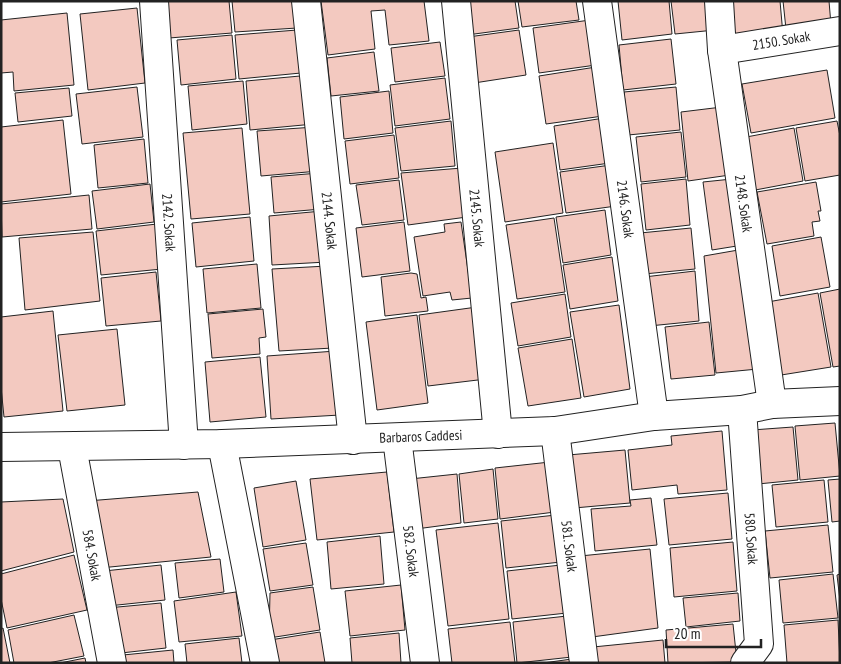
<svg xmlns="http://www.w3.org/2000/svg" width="841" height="664" viewBox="0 0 841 664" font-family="'PT Sans Narrow',sans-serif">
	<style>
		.building { fill: #f3c9c0; stroke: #222 }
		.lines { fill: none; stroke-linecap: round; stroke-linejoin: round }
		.street-casing { stroke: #222; stroke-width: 30 }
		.secondary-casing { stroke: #222; stroke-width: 30 }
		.street { stroke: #fff; stroke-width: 28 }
		.secondary { stroke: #fff; stroke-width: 28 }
		.labels { text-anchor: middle; stroke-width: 4; stroke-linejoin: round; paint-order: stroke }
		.street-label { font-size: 14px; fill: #222; stroke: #fff }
	</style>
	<rect width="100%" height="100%" fill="#fff"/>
	<g class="building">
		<path d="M165,1H229L232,33L169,38Z"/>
		<path d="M232,1H295L297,28L235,32Z"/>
		<path d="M321,1H424L429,41L389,45L385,10L371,11L375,49L328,55Z"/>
		<path d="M463,1H515L519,28L467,35Z"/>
		<path d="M518,1H576L579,20L522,27Z"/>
		<path d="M618,1H669L672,34L622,40Z"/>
		<path d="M671,1H712L715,30L675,34Z"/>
		<path d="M728,1H780L783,35L732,40Z"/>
		<path d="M783,1H829L831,25L786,29Z"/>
		<path d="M137,8L145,83L88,90L80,14Z"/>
		<path d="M67,13L74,85L14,91L13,72L1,73V20Z"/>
		<path d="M590,20L596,65L539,73L533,28Z"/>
		<path d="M297,30L301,73L239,79L235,35Z"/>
		<path d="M519,30L526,75L474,83L468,37Z"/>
		<path d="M232,35L236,79L181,85L177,40Z"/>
		<path d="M671,39L676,84L623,90L619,45Z"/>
		<path d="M440,42L445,76L395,82L391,48Z"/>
		<path d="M374,52L379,91L331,96L327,58Z"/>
		<path d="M596,67L603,116L546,124L539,76Z"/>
		<path d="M827,70L835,118L751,133L742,84Z"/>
		<path d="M311,75L314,124L250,130L246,81Z"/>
		<path d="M445,78L450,119L395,126L390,85Z"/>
		<path d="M243,81L247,124L192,130L188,86Z"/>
		<path d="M137,87L143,137L82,144L76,94Z"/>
		<path d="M676,87L680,130L628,135L624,92Z"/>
		<path d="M69,88L72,116L18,122L15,93Z"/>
		<path d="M389,91L393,133L344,139L340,97Z"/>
		<path d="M722,107L730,175L688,181L681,112Z"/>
		<path d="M604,118L610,163L560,170L554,126Z"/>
		<path d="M63,120L71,194L1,202V127Z"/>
		<path d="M451,121L455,166L401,171L395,128Z"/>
		<path d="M837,121L840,136V175L805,181L796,128Z"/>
		<path d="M315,127L319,171L261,176L257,131Z"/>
		<path d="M242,128L250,214L191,219L183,133Z"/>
		<path d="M794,128L803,181L750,191L741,138Z"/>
		<path d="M681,132L686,177L641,182L636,137Z"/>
		<path d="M394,135L399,178L350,184L345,141Z"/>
		<path d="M144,139L148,183L98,188L94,145Z"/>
		<path d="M553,143L563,213L505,222L495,152Z"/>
		<path d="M611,165L616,206L566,213L560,172Z"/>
		<path d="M462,168L467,217L408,225L401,173Z"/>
		<path d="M319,173L322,209L274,213L271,177Z"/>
		<path d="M686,179L690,225L646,230L641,184Z"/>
		<path d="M732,179L743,245L712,250L703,182Z"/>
		<path d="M399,180L404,220L362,225L356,185Z"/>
		<path d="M816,182L821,211H818L820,221L812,222L814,236L767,244L757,192Z"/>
		<path d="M150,184L154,222L97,229L92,191Z"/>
		<path d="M89,195L92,229L2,237L1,204Z"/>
		<path d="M605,210L611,255L563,263L556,217Z"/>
		<path d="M322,211L327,262L272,265L269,216Z"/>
		<path d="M250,217L254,261L196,267L192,223Z"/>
		<path d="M554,218L565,292L517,299L506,225Z"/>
		<path d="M404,222L410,271L362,277L356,228Z"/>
		<path d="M461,222L472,298L452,300L450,292L423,296L414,237L445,232L444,224Z"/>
		<path d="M157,224L162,269L101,275L96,231Z"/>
		<path d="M691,228L695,269L644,274L640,233Z"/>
		<path d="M93,232L100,301L25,310L19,238Z"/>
		<path d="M821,237L830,287L780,296L772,246Z"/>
		<path d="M744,249L758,369L716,373L704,256Z"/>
		<path d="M612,257L618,301L570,309L563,265Z"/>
		<path d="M257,264L261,308L207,313L203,269Z"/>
		<path d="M327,266L333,348L279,351L272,269Z"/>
		<path d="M695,271L699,321L649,326L644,277Z"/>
		<path d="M156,272L161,321L106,326L101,278Z"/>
		<path d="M411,273L417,274L421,298L426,297L428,311L385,316L381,277Z"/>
		<path d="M840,289V366L833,367L820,293Z"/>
		<path d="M818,293L831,367L775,376L762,303Z"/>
		<path d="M565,294L571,337L518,346L511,303Z"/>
		<path d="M619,305L630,389L584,397L570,312Z"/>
		<path d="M477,307L486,379L428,386L419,315Z"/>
		<path d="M263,309L266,337L259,338L260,354L212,358L208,314Z"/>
		<path d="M53,311L63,411L4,417L1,387V317Z"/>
		<path d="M417,315L428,403L377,410L366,322Z"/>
		<path d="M709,322L715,375L671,379L665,327Z"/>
		<path d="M117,329L125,405L67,411L58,335Z"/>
		<path d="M572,339L581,398L528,406L518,348Z"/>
		<path d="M336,351L340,415L271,419L267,356Z"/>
		<path d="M260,357L266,417L210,422L205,362Z"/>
		<path d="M835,423L840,476L800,480L795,426Z"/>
		<path d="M793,427L798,480L758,484L752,430Z"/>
		<path d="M722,431L727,490L678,494L677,485L632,490L628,450L672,445L671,436Z"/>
		<path d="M625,450L630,503L574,508L568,455Z"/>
		<path d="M550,462L555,512L500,519L495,468Z"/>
		<path d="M493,469L498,519L464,523L459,474Z"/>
		<path d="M387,472L394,532L317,540L310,479Z"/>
		<path d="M457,474L461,523L416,529L410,479Z"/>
		<path d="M840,479V521L832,522L828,480Z"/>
		<path d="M824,480L828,522L776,527L772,485Z"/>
		<path d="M296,481L306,540L263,547L254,488Z"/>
		<path d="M198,492L211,557L100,568L87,501Z"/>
		<path d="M728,493L732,539L669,545L664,499Z"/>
		<path d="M651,498L657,545L595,551L591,509L631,506L630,500Z"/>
		<path d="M63,499L74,552L1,571V502Z"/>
		<path d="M556,515L561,562L506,568L501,521Z"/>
		<path d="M498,523L509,619L448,626L436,530Z"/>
		<path d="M828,525L833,572L770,578L765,531Z"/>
		<path d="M380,536L384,584L331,589L327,542Z"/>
		<path d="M733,542L737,591L674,597L670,548Z"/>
		<path d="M306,543L313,585L270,591L263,549Z"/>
		<path d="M650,549L658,628L592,637L580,556Z"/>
		<path d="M74,555L87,610L7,628L1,599V574Z"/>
		<path d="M220,559L224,592L179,598L175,563Z"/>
		<path d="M161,565L165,600L108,606L104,571Z"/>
		<path d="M561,565L567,613L512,619L507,571Z"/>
		<path d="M833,574L838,618L783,623L779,580Z"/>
		<path d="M840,574V601L837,575Z"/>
		<path d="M401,585L405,630L350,636L345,591Z"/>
		<path d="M313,587L320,630L269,638L270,593Z"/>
		<path d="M236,592L242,636L179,642L174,601Z"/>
		<path d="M738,593L740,621L686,627L683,598Z"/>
		<path d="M161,603L166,648L112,654L107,608Z"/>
		<path d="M74,615L84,656L48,663H14L8,630Z"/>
		<path d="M567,616L572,657L517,663L513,622Z"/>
		<path d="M838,620L840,663H787L784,625Z"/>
		<path d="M510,622L515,663H452L448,629Z"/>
		<path d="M733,624L737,662L668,663L666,630Z"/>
		<path d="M3,628L10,663H1V629Z"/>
		<path d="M320,632L325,663H276L270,640Z"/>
		<path d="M399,633L401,663H352L350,638Z"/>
		<path d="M239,638L242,663H187L185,644Z"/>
		<path d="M663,640L665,663H595L593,647Z"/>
		<path d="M173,650L174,663H124L123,655Z"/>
		<path d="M85,658L86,663H60Z"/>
		<path d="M572,659V663H543Z"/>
	</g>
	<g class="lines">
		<g class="street-casing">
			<g id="street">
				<path id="s1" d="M154,1L184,445"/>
				<path id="s2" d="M306,1L353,440"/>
				<path id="s3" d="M456,1L498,434"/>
				<path id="s4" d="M597,1L654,416"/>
				<path id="s5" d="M719,1L722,50L772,404"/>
				<path id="s6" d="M722,50L840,31"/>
				<path id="s7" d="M742,410L759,644L745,663"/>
				<path id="s8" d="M555,431L584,663"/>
				<path id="s9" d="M397,438L425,663"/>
				<path d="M222,444L265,663"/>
				<path id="s10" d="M72,447L112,663"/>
			</g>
		</g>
		<g class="secondary-casing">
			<g id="secondary">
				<path id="s11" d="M1,447L222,444L555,431L654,416L742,410L772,404L840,401"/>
			</g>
		</g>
		<use href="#street" class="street"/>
		<use href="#secondary" class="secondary"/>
	</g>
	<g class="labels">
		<g class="street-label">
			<text dy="5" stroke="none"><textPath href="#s6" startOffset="60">2150. Sokak</textPath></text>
			<text dy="5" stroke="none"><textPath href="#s5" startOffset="204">2148. Sokak</textPath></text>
			<text dy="5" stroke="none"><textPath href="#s4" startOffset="210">2146. Sokak</textPath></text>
			<text dy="5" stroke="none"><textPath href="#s3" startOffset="218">2145. Sokak</textPath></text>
			<text dy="5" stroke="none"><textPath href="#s2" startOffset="221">2144. Sokak</textPath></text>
			<text dy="5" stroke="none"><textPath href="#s1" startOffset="222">2142. Sokak</textPath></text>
			<text dy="5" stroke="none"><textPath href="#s11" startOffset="420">Barbaros Caddesi</textPath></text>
			<text dy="5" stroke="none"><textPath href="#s7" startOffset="129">580. Sokak</textPath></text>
			<text dy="5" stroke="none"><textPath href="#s8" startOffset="116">581. Sokak</textPath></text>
			<text dy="5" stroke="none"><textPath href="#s9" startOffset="114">582. Sokak</textPath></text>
			<text dy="5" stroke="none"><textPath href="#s10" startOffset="110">584. Sokak</textPath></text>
		</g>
	</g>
	<rect width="841" height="664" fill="none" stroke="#222222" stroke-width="5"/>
	<path d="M666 639v8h95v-8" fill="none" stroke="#222222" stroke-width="2.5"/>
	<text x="674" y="639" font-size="15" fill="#222222" stroke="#ffffff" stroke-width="4" paint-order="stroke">20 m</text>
</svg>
